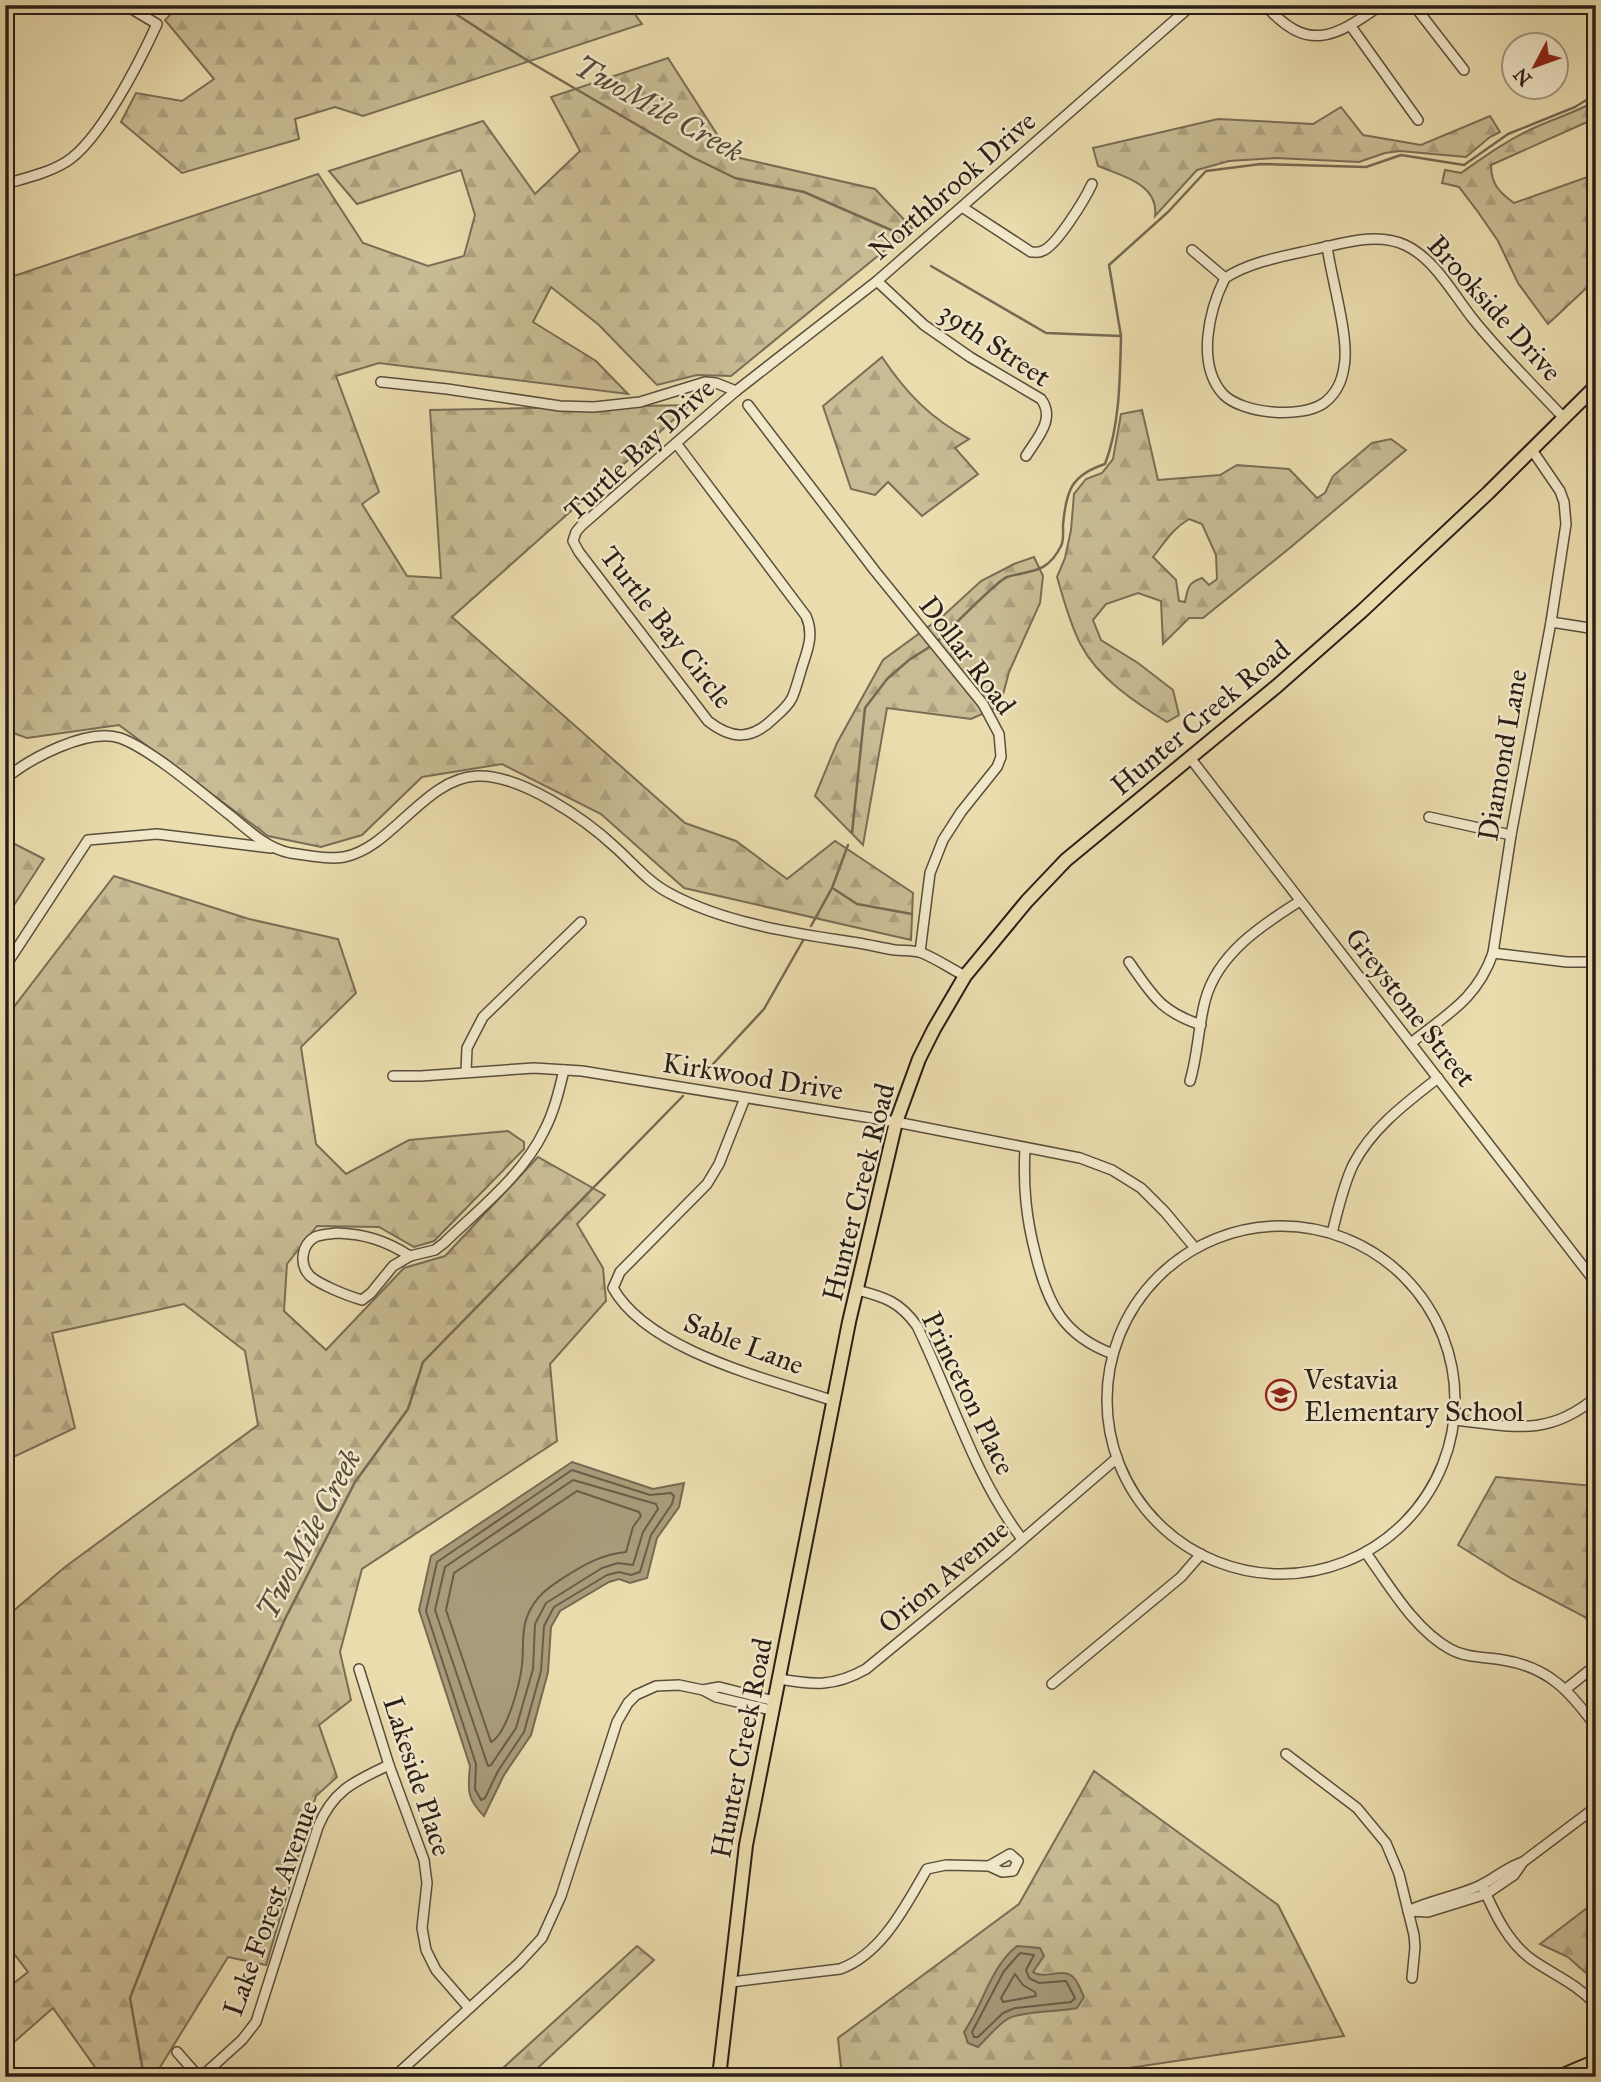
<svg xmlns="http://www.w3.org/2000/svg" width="1601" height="2082" viewBox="0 0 1601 2082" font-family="'IM FELL Great Primer',serif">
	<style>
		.forest { fill: url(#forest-firs); stroke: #7a6d56; stroke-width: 2; fill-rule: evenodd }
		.water { fill: #a99b7a; stroke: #766952; stroke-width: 2 }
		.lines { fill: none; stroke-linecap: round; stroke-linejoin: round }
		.shore { stroke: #6a5c48; stroke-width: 2 }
		.stream { stroke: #766952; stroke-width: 2.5 }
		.minor-casing { stroke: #5a4e3c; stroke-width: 12 }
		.major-casing { stroke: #2a1e17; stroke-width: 16 }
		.minor { stroke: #f1e8ca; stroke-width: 9 }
		.major { stroke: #eadcad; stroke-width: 12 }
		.labels { text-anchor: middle; stroke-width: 5; stroke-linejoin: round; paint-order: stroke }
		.street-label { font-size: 28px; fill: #2a1e17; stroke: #f1e8ca }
		.poi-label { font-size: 28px; fill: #2a1e17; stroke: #f1e8ca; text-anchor: start }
		.water-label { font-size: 30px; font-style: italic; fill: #564a3a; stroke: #f1e8ca }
	</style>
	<defs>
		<pattern id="forest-firs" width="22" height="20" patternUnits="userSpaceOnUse" patternTransform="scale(1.75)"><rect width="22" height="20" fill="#c9bc94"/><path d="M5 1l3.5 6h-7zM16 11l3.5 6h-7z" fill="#ada17f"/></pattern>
	</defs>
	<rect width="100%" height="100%" fill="#eadcad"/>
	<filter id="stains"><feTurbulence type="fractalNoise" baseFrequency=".00286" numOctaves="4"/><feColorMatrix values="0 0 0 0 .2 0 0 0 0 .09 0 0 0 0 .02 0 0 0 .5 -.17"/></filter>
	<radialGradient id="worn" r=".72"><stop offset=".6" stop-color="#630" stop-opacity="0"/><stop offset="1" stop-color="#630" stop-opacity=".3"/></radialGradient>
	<g class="forest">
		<path d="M180,5H628L642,24L363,116L335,107L295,119L299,139L182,173L121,122L136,93L182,101L214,79L165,20Z"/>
		<path d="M668,58L731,156L875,189L912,228L731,376L697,375L657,385L599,325L551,287L533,322L596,361L628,394L379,363L336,376L379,492L362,504L407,576L441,578L430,410L690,405L452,617L685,823L736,841L787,879L835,841L913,893L911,940L684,888L601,814L502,764L422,777L362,835L321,847L268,836L119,725L27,738L5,730V279L318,174L363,243L428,266L464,256L475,215L461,170L357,204L329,171L483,121L535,194L580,151L551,97Z"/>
		<path d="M1596,101V118L1491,165C1491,184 1499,192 1514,203L1596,174V279L1548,324L1518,283L1498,241L1478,212L1459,187L1442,183L1445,170L1461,173C1485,156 1509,139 1536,127C1556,118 1576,112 1596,101Z"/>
		<path d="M1341,107L1363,135L1421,145L1490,116L1500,132L1490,137L1466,157L1400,151L1385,153L1359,162L1276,158L1229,161L1197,170L1155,216C1159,184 1122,176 1098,166L1093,148L1218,119L1313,124Z"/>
		<path d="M882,357C906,393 930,418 969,439L955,448L978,474L922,516L888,482L875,495L851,489L823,406Z"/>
		<path d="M1142,410L1158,480L1220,475L1237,465L1289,469L1317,498L1325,493L1333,476L1372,443L1391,439L1406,450L1291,547L1203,618H1189L1163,644L1161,601L1138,593L1106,604L1093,620L1101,640L1138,663L1173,690L1179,715L1167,722C1136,703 1098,678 1081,645C1070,625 1064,600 1057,577L1065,558L1071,530L1074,494L1086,479L1102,473L1113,459L1121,414ZM1189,519L1202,524L1216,555L1217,579L1209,585L1202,578C1187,583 1188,589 1185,602L1179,601L1176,580L1153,557C1166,541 1171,530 1189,519Z"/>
		<path d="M1034,557L1043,576L1040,603L1009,672L1000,706L971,719L887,708L863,845L815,796L837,743L883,660L943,616L981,581L1014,564Z"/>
		<path d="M5,839L44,859L5,919Z"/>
		<path d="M114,876L249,919L338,939L356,993L301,1047L316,1144L346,1174L409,1140L508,1131L524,1142V1149L434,1241L414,1247L379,1227L317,1226L287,1264L284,1311L326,1350L404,1268L445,1256L538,1157L605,1195L577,1224L603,1268L606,1301L550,1364L557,1441L362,1569L340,1652L351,1700L319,1725L337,1777L316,1796L266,1965L228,1957L154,2077H102L53,2008L5,2050V1990L28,1972L5,1942V1618L65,1567L258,1425L245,1351L184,1304L52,1333L75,1428L5,1461V1015L7,1016Z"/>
		<path d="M1496,1477L1593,1486L1596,1484V1632L1585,1617L1512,1579L1458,1545Z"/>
		<path d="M1094,1771L1278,1905L1344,2036L1068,2077H842L838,2038L1019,1904Z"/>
		<path d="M1596,1901V1982L1568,1957L1540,1944Z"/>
		<path d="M637,1946L654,1960L528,2077H493Z"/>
	</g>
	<g class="water">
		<path d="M572,1462L653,1489L684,1483L679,1507L657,1538L647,1578L630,1583L619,1579L609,1582L560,1611L551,1627L548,1672L531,1735L504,1775L484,1816C466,1798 468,1789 470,1766L419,1610L431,1556Z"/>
		<path d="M1017,1946L1040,1948L1044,1956L1033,1972C1044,1980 1062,1967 1073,1977C1078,1981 1081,1991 1084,1997L1077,2008C1059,2012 1018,2011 1006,2020C996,2027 987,2038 978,2047L968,2043L964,2032C983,2005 991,1966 1017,1946Z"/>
	</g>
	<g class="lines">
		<g class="shore">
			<path d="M572,1470L650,1495L671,1493L674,1496L672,1504L651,1535L640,1572L631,1575L619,1572L607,1575L554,1607L544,1626L541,1671L524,1732L498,1771L485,1798L481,1800L475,1789L476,1764L426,1611L437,1562Z"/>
			<path d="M573,1480L656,1504L658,1509L643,1532L633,1565L618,1563L602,1568L546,1603L535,1624L533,1669L516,1728L491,1765L488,1766L435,1610L445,1567Z"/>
			<path d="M577,1491L639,1512L641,1516L633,1527L626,1552C605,1554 589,1562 571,1573C552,1585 535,1595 527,1617C521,1631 524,1649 522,1665C520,1683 507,1734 491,1742L446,1610L454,1573Z"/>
			<path d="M1020,1953L1034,1955L1026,1970L1029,1978L1039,1983L1066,1981L1075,1998L1071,2002L1015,2008L1003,2013L978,2037H974L972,2032L1004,1971Z"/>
			<path d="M1015,1974L1023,1985L1035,1992L1036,1996L1003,2002L1001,1998Z"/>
		</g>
		<g class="stream">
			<path d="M442,5L528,61L692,157L735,178L804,192L907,237"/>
			<path d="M931,266L1046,333L1121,336L1109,265L1168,212L1206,171L1261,164L1366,167L1401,155L1464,165L1508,134L1575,107L1596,94"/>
			<path d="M939,640C950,629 997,581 1007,577C1031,570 1047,574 1061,546C1064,541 1063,531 1063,525C1066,491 1071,475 1105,464C1120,426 1120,376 1121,336"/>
			<path d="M852,833L865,708L887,679L909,660L931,646"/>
			<path d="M834,889L857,904L912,914"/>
			<path d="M811,926L832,888L848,845"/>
			<path d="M700,1078L764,1009L805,937"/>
			<path d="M137,2077L143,2071L130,1998L234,1732L285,1619L355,1482L408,1409L423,1362L683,1096"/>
		</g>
		<g class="minor-casing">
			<g id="minor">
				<path d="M1265,5C1308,53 1334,38 1381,5"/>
				<path d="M1410,5L1416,8L1464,70"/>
				<path d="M1350,25L1418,120"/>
				<path d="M5,184C26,178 48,173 66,162C100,141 140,61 157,24L125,5"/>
				<path d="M962,207L1031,252C1035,252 1039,253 1042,251C1056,247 1085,199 1092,184"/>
				<path d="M1192,250L1225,278"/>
				<path d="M1225,278C1252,261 1285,256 1316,249C1344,243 1378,232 1405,245C1435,259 1453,294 1473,319C1501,354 1533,385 1563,417"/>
				<path d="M1225,278C1209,310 1196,364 1223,394C1242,414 1301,419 1324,403C1336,394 1342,381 1344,367C1350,338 1331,278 1327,246"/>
				<path d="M877,281L924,325L970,357L1041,399C1056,419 1037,438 1026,456"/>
				<path d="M381,382L447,389L560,406L594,407L640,402L705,382L716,383L736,391"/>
				<path d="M748,405L875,571L983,704L999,734L1001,757L997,767L961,812L943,840L930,873L920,952"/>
				<path d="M676,443L806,616C814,634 808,649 802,667C799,677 796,689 792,698C788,706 781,712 774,718C752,740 732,740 708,721L579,552L573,541L576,532L581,526L723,402L736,391L877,281L1192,5"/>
				<path d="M1551,622L1596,629"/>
				<path d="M1191,759L1596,1283"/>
				<path d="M5,779C29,759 88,727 120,738C151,749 203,794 231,816C249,831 267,848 290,853C307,855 328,860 344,857C392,848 425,778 477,776C520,774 585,819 615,847C633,863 648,882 669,893C726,924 795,933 858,943C870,945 883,948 895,950C904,951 914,950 922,953C937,959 951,969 965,976"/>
				<path d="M1429,817L1511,835"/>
				<path d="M1493,953L1567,962H1596"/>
				<path d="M10,959L88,840L157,834L271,848"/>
				<path d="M1129,962C1153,996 1160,1011 1201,1025"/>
				<path d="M1411,1043C1447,1014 1477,999 1493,953L1511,835L1551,622L1566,524L1564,502L1560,491L1532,450"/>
				<path d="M466,1072L467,1048L483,1017L581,922"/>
				<path d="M393,1076H421L534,1068L582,1071L896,1122L1080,1158L1112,1170L1141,1188L1165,1212L1195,1248"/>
				<path d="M1190,1081C1198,1054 1198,1028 1205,1001C1217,954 1262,925 1300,901"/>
				<path d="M745,1098L719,1164L707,1184L620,1272L613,1288C648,1351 769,1379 834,1401"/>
				<path d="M1025,1148C1023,1187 1026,1218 1036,1256C1048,1305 1064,1336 1113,1354"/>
				<circle cx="1281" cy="1400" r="174"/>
				<path d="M337,1233C366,1234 386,1241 410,1256L393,1266L371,1293L362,1300C348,1296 320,1285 310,1276C299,1265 301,1245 315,1237C321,1234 330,1234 337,1233Z"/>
				<path d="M1332,1233C1338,1210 1343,1186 1353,1165C1372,1128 1406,1103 1438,1078"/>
				<path d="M410,1256L435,1250L444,1243C478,1210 523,1175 544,1131C554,1112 559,1091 564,1070"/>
				<path d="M857,1290C885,1297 900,1302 917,1326C952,1398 974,1476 1022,1539"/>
				<path d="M1454,1420C1511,1426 1548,1438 1596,1397"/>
				<path d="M1366,1553C1389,1585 1414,1629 1450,1649C1466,1658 1485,1657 1503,1660C1548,1667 1570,1691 1596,1727"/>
				<path d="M359,1669L389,1765L424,1860L427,1883L422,1928L426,1950L436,1970L469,2008"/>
				<path d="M779,1679C814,1685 834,1687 866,1669L1007,1553L1117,1458"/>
				<path d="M1052,1684L1181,1577L1201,1554"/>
				<path d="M1566,1689L1596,1665"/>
				<path d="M703,1690L716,1697L771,1710"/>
				<path d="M1286,1754L1357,1808L1386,1843L1399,1874L1414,1935L1415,1947L1412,1978"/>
				<path d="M1010,1854L1018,1861L1013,1871L1002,1872L989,1866Z"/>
				<path d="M1482,1885C1494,1912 1508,1944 1534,1961C1556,1976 1577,1984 1596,2005"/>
				<path d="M1410,1910C1432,1900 1457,1896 1479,1886C1495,1879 1506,1867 1523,1862"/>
				<path d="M1408,1911L1428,1912L1486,1894L1514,1875L1523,1862L1596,1807"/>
				<path d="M731,1982L840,1969C882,1954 906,1905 927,1869L946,1865L989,1866"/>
				<path d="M177,2052L199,2077"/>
				<path d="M201,2077L242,2040L256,2022L318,1827C333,1790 355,1781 389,1765"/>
				<path d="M394,2077L519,1963L542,1938L561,1896L617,1722L628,1703L636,1695L656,1686L679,1685L703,1690L719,1687L774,1701"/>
			</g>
		</g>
		<g class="major-casing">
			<g id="major">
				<path d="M719,2077L746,1845L849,1322L896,1122L919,1059L934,1029L965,976L1027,901L1066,860L1277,686L1362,611L1488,493L1596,386"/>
				<path d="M1558,2077L1596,2061"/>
			</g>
		</g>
		<use href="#minor" class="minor"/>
		<use href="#major" class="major"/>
	</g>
	<defs>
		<g id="school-ring" transform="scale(1.575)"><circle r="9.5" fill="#f1e8ca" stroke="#8f2418" stroke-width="1.5"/><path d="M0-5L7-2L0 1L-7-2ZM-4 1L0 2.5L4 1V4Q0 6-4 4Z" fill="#8f2418"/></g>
	</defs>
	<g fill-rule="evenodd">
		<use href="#school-ring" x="1281" y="1395"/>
	</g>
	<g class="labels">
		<g class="street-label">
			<text transform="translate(952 185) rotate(-41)" y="10">Northbrook Drive</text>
			<text transform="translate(1495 308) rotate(48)" y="10">Brookside Drive</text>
			<text transform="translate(995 344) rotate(34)" y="10">39th Street</text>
			<text transform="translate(639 449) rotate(-43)" y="10">Turtle Bay Drive</text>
			<text transform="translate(667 627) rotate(52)" y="10">Turtle Bay Circle</text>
			<text transform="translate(968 655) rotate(53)" y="10">Dollar Road</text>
			<text transform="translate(1200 717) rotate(-40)" y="10">Hunter Creek Road</text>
			<text transform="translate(1502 755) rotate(-80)" y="10">Diamond Lane</text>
			<text transform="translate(1411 1007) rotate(52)" y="10">Greystone Street</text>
			<text transform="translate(753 1076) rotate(9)" y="10">Kirkwood Drive</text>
			<text transform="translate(858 1192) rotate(-76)" y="10">Hunter Creek Road</text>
			<text transform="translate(744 1343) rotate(21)" y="10">Sable Lane</text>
			<text transform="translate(969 1393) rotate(64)" y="10">Princeton Place</text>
			<text transform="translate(943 1576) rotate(-40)" y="10">Orion Avenue</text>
			<text transform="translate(741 1748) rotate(-79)" y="10">Hunter Creek Road</text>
			<text transform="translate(418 1776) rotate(72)" y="10">Lakeside Place</text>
			<text transform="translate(270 1908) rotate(-70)" y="10">Lake Forest Avenue</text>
		</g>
		<g class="poi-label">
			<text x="1304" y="1389">Vestavia<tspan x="1304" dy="32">Elementary School</tspan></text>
		</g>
		<g class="water-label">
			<text transform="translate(659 109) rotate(29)" y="10">TwoMile Creek</text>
			<text transform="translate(309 1534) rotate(-62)" y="10">TwoMile Creek</text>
		</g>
	</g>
	<rect width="1601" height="2082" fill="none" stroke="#eadcad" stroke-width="28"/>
	<rect x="7" y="7" width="1587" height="2068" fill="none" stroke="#2a1e17" stroke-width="3.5"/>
	<rect x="14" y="14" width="1573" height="2054" fill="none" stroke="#2a1e17" stroke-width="2"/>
	<g transform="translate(1535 66) rotate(229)"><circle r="33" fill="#f1e8ca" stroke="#a19782" stroke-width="2"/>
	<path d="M0-5L12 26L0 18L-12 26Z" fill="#8f2418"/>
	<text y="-10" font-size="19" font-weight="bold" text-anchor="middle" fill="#2a1e17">N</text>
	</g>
	<rect width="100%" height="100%" filter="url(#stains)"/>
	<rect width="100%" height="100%" fill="url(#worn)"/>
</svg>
